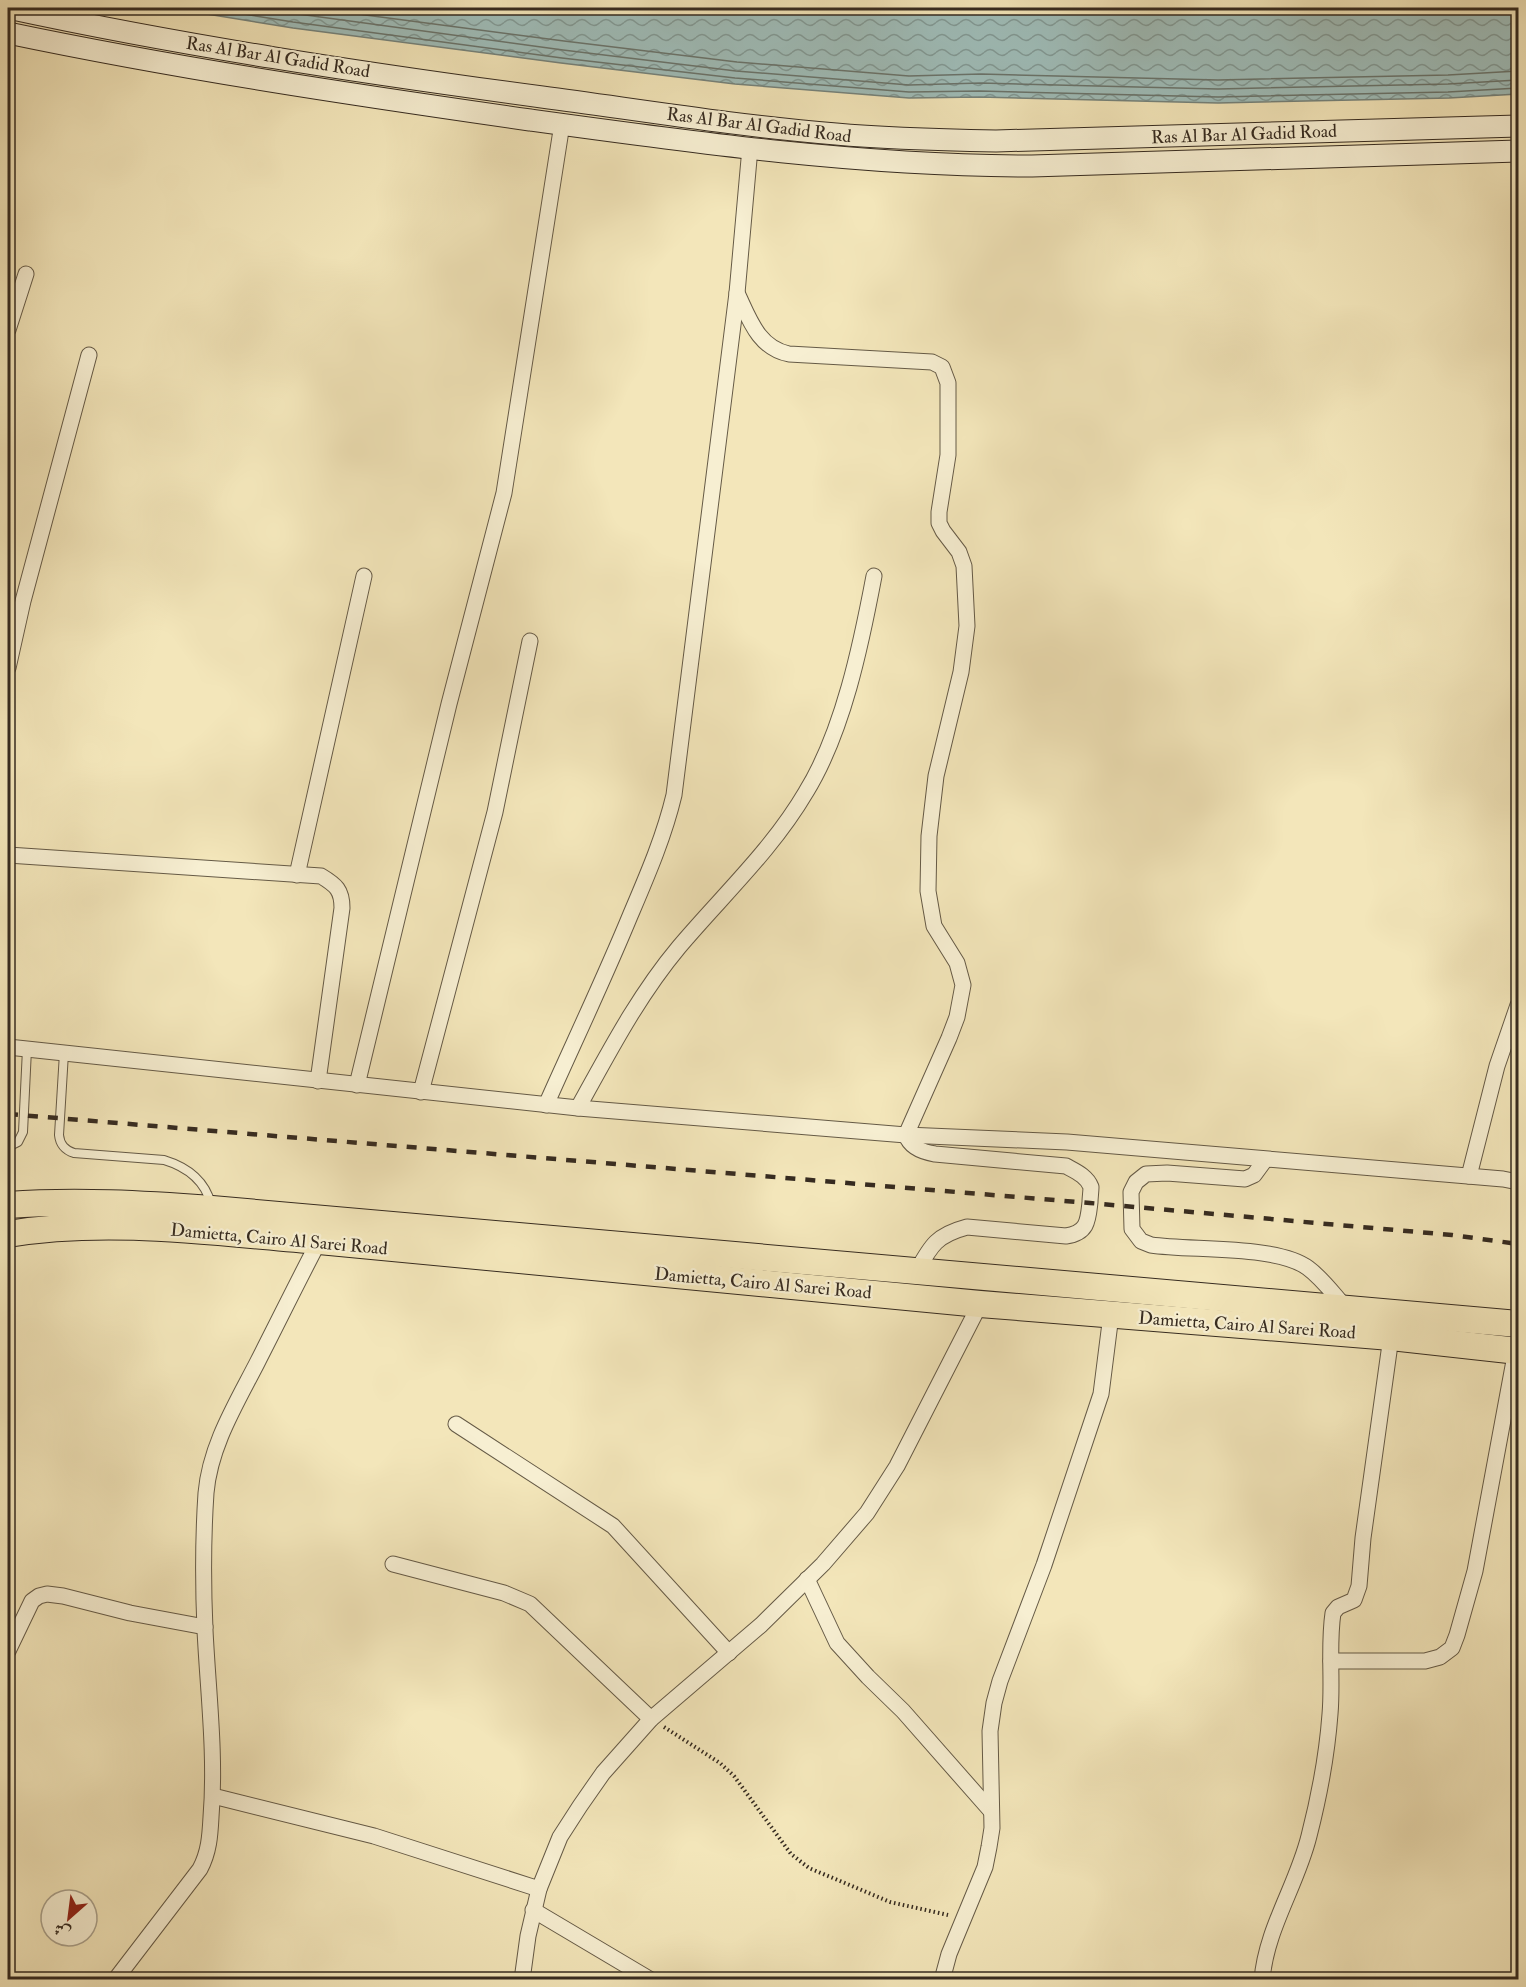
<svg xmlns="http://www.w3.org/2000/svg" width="1526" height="1987" viewBox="0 0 1526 1987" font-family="'IM FELL Double Pica',Amiri,serif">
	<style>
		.water { fill: url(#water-waves); stroke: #75837c; stroke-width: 1.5 }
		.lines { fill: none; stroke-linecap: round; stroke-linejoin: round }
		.shore { stroke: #6a746c; stroke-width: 1.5 }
		.service-casing { stroke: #655a46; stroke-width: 10 }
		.minor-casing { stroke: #655a46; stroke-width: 17 }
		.secondary-casing { stroke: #362b20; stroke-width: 23 }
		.trunk-casing { stroke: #362b20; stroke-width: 28 }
		.path { stroke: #362b20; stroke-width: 4; stroke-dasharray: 1.5 3; stroke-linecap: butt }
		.service { stroke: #f7efd2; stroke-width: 8 }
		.minor { stroke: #f7efd2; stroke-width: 15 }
		.secondary { stroke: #f7efd2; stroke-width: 21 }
		.trunk { stroke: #f3e6ba; stroke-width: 26 }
		.rail { stroke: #362b20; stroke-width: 4.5; stroke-dasharray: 10 10; stroke-linecap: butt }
		.labels { text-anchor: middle; stroke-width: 4.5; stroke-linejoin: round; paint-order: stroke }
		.street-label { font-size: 18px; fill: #362b20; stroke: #f7efd2 }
	</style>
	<defs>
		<pattern id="water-waves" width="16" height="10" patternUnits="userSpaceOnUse" patternTransform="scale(1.5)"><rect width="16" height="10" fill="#9fbdb9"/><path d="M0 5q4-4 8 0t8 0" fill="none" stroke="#829a96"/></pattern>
	</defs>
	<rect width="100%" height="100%" fill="#f3e6ba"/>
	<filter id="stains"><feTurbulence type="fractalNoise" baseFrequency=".00333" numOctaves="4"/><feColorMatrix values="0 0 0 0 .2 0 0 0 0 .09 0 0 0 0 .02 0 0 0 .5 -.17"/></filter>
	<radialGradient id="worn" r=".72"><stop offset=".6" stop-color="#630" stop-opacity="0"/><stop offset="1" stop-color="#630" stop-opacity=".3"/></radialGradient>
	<path class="water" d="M170,8H1518V94L1449,98L1218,103L980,97L909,98L735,84L561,63L293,28Z"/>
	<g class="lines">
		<g class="shore">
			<path d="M207,8L293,22L562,58L735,78L909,92L980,91L1218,97L1448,92L1518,88"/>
			<path d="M254,8L563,50L736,71L909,85L981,83L1218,89L1448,84L1518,80"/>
			<path d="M312,8L564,41L737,62L909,76L981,74L1218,80L1448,75L1518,71"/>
		</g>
		<g class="service-casing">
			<g id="service">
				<path d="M64,1053L59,1135C60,1145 65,1150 74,1153L164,1160C187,1167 205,1181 211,1204"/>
				<path d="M8,1147L18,1142L23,1132L27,1049"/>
			</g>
		</g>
		<g class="minor-casing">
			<g id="minor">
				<path d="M737,293C749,318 758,348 789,354L932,362L942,367L948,383V455L939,512V523L943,531L959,552L964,566L967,626L961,672L936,776L929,836L928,891L934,926L957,963L963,985L957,1017L949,1038L906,1135C910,1147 923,1152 935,1154L1066,1166C1075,1171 1087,1176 1091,1187C1091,1191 1090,1198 1090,1202C1088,1220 1088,1233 1066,1236L967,1227C937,1235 931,1245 917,1271"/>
				<path d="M8,330L26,274"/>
				<path d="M8,668L23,601L89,355"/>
				<path d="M8,855L321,876C336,885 342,890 342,908L318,1081"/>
				<path d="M297,875L364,576"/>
				<path d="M8,1047L578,1108L906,1135L1067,1142L1503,1179L1518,1182"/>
				<path d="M357,1085L449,704L504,493L562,124"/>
				<path d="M421,1092L495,812L530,641"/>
				<path d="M546,1105C574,1042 604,979 630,916C647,876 664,837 674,795L737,293L750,148"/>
				<path d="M578,1108C609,1052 638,996 679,947C722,896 772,850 806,792C843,732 861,645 874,576"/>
				<path d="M1265,1160L1254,1175L1245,1179L1167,1173L1146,1174L1136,1182L1131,1192L1132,1229L1141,1241L1151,1245C1191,1251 1278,1245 1308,1268C1323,1279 1334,1295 1346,1308"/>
				<path d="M1469,1176L1497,1066L1518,1005"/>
				<path d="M456,1424L613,1526L729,1653"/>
				<path d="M393,1564L504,1593L530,1604L651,1719"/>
				<path d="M807,1579L837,1643L868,1677L903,1711L991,1811"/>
				<path d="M8,1651L32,1601L39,1596L47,1594L63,1596L130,1613L205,1627"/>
				<path d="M1331,1661H1425L1440,1657L1452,1648L1457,1635L1475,1571L1516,1350"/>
				<path d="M213,1796L374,1836L539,1889"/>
				<path d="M533,1910L651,1980"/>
				<path d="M115,1980L200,1869C209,1852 210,1836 211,1817C216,1755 208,1692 205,1630C203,1585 203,1538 206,1493C210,1446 236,1404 257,1363C278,1322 298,1281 319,1241"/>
				<path d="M522,1980L528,1936L539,1889L560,1837L580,1806L603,1773L651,1719L761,1625L823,1564L867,1513L897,1466L980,1304"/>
				<path d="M942,1980L949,1954L985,1867L989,1847L992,1828L990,1731L994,1703L1000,1681L1044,1565L1101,1394L1111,1315"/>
				<path d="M1262,1980C1266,1929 1297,1885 1309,1836C1319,1797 1327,1755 1330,1714C1333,1681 1328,1646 1333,1613L1338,1607L1354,1600L1359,1586L1363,1538L1391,1337"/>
			</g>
		</g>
		<g class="secondary-casing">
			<g id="secondary">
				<path d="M8,8C184,46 363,73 542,97C640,110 737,126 836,134C889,139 942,140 996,141L1518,126"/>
				<path d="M8,33C180,69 355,95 530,120C697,143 863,166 1032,166L1518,151"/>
			</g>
		</g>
		<g class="trunk-casing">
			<g id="trunk">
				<path d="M8,1205C75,1200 145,1204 212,1209L1518,1324"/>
				<path d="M8,1234C110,1217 217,1233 319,1241L980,1304L1391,1337L1518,1351"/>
			</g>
		</g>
		<path class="path" d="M664,1727L720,1763L734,1776L791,1854L809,1868L890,1902L948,1915"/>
		<use href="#service" class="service"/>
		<use href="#minor" class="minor"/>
		<use href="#secondary" class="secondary"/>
		<use href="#trunk" class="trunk"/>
		<path class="rail" d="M8,1114L1090,1203L1452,1235L1518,1244"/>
	</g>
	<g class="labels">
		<g class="street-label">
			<text transform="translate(278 57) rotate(9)" y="6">Ras Al Bar Al Gadid Road</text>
			<text transform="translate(759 125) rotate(7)" y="6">Ras Al Bar Al Gadid Road</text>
			<text transform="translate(1244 134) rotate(-2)" y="6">Ras Al Bar Al Gadid Road</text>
			<text transform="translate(279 1239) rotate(5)" y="6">Damietta, Cairo Al Sarei Road</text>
			<text transform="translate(763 1283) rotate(5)" y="6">Damietta, Cairo Al Sarei Road</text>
			<text transform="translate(1247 1325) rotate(4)" y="6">Damietta, Cairo Al Sarei Road</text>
		</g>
	</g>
	<rect width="1526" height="1987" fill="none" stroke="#f3e6ba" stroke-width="30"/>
	<rect x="9" y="9" width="1508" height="1969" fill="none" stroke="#362b20" stroke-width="3"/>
	<rect x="15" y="15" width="1496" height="1957" fill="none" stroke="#362b20" stroke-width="1.5"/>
	<g transform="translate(69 1918) rotate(208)"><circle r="28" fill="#f7efd2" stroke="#aaa18b" stroke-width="1.5"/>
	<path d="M0-4.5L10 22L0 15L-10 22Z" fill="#8f2418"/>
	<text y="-9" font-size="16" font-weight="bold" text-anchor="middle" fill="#362b20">ش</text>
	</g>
	<rect width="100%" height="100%" filter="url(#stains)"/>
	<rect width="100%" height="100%" fill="url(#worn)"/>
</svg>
